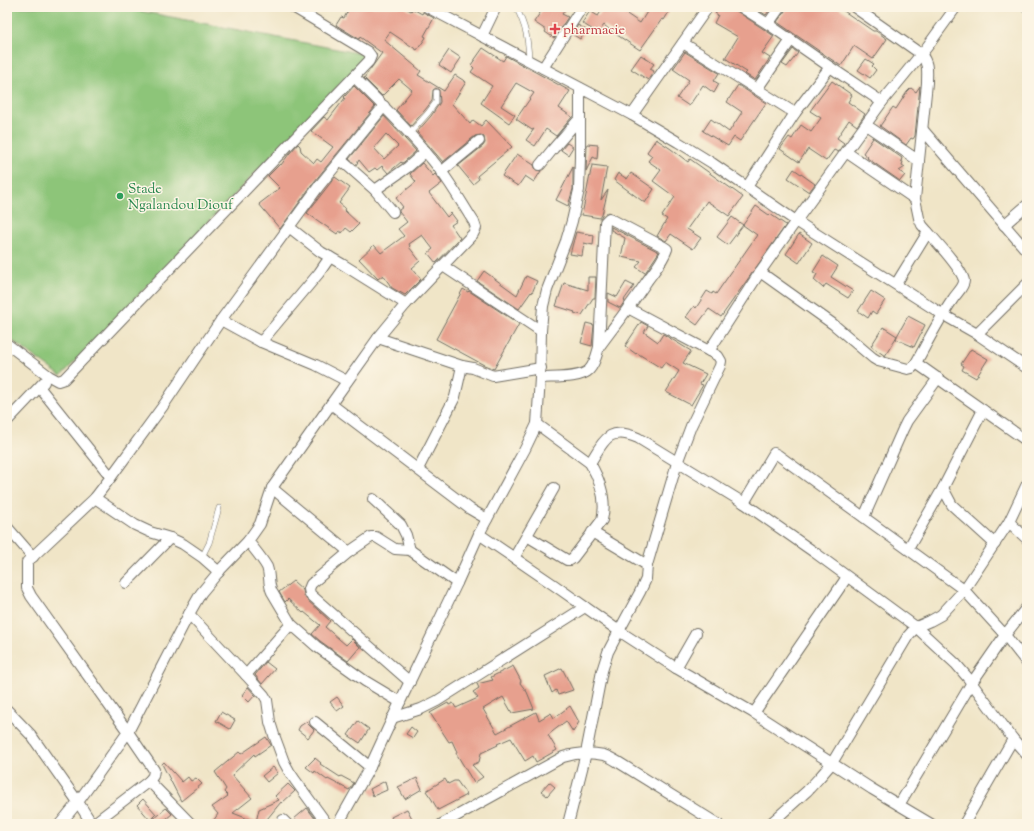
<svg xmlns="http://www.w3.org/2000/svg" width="1034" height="831" viewBox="0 0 1034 831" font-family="'Sorts Mill Goudy',serif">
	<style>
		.pitch { fill: #8dc579; stroke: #5c7852 }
		.building { fill: #e7a08e; fill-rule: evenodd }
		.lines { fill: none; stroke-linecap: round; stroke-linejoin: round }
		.service-casing { stroke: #706c62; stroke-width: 6 }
		.minor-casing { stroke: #706c62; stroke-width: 12 }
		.service { stroke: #fff; stroke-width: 5 }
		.minor { stroke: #fff; stroke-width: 10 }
		.health-dot { fill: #e0444e; stroke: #fcf5e5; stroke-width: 1.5 }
		.leisure-dot { fill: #2e9e5b; stroke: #fcf5e5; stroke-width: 1.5 }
		.labels { text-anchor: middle; stroke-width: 3; stroke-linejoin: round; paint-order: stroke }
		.health-label { font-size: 14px; fill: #be3a42; stroke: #fcf5e5; text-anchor: start }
		.leisure-label { font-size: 14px; fill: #27864d; stroke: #fcf5e5; text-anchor: start }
	</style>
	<rect width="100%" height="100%" fill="#fcf5e5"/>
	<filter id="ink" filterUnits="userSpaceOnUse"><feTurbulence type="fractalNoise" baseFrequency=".025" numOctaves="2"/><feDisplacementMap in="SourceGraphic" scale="8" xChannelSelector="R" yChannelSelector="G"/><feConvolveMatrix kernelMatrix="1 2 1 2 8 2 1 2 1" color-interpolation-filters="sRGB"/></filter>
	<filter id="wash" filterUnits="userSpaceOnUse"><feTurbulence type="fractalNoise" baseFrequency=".012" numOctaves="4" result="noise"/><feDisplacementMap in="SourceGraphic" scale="16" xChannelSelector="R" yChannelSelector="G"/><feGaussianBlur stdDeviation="0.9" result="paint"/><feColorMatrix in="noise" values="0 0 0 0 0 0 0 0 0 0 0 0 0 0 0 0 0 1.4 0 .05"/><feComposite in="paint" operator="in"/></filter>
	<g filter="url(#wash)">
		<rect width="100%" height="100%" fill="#f0e5c7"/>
		<path class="pitch" d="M7,7H119L368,55L61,376L7,337Z"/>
		<g id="blocks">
			<g class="building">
				<path d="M350,7H404L411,11L413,9L422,14L423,12L434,18L424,36L426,37L425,39L417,50L390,32L384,40L421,71L418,75L444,91L455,75L466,82L452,104L470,124L473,120L481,126L486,120L512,147L477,176L479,179L473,184L458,166L483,146L485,143L484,137L481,135L475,136L443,162L417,132L431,116L439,104L440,102L439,90L436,88L433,90L432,101L425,110L411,126L396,110L412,90L399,79L382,96L364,78L382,53L360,37L359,39L336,25L341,17L344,18Z"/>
				<path d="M544,7H567L562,14L568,17L554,38L545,32L546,30L534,22Z"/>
				<path d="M604,7H622L621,10L640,23L650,7H672L664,20L662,19L640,50L611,31L604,25L598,33L582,23L590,11L598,16Z"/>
				<path d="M719,7H735V10L774,36L762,53L770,58L755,80L745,74L747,72L745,71L725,58L738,37L714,23L718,15L715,13Z"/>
				<path d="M753,7H772L766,15Z"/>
				<path d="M786,7H838L873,31H876L887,39L873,59L854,46L841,66L777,22L785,11Z"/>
				<path d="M578,25L586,30L580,39L572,34Z"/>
				<path d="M483,48L503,61L506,56L570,91L559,108L572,117L556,136L546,129L535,146L526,140L534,129L532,130L516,119L534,93L516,83L501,106L515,115L509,123L481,103L492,86L471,72L474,68L471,65Z"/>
				<path d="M793,49L798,53L787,67L782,64Z"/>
				<path d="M449,50L461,58L451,73L439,65Z"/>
				<path d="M685,52L719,73L714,81L719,84L714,93L703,85L689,106L677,98L689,80L673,69Z"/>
				<path d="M641,55L654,64L650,69L654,71L648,80L631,69Z"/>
				<path d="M866,59L874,64L872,66L876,70L870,78L858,70Z"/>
				<path d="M832,81L852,95L848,102L865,114L857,126L849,120L837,138L844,143L838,152L834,150L826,161L808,149L799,162L780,149L789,137L792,139L801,125L811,132L821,118L810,111Z"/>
				<path d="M738,85L766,103L740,141L734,137L728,146L703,131L711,119L729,132L742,112L727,102Z"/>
				<path d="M354,86L375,107L314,182L280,229L259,204L280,188L268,176L280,164L281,165L289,154L298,144L300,146L301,151L314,163L317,159L321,162L333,147L311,131L324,117L328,120L345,98L344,97L345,96Z"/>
				<path d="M920,86L915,136L913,139L911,138L906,145L880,126L893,107L896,109L907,92L911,88L916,92Z"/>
				<path d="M384,116L416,151L404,162L402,163L401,162L388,173L382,166L377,170L375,168L369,172L359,160L356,165L349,159ZM386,134L398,146L384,159L374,148Z"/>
				<path d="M872,137L902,158L901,161L903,162L902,165L905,167L899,171L905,175L900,181L867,158L868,157L863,153L873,138H872Z"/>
				<path d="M656,139L671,149L688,162L690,159L743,197L729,216L707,201L687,229L701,238L693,249L671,234L666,241L657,236L667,219L662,216L675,197L653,181L661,170L648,161L652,156L647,152Z"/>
				<path d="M567,143L573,147L568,155L561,150Z"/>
				<path d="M587,144L598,145L597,159L593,157L586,171Z"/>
				<path d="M517,154L534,165L536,170L541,171L534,182L525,176L518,186L502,176Z"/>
				<path d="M422,163L433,176L435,174L442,183L429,193L447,217L451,213L457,221L451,225L460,238L436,263L428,253L433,249L422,235L409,244L410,246L409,247L420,261L412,268L421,279L405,295L392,288L383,275L378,279L359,259L374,245L381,253L404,236L398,229L407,222L399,212V210L403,207L396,198L416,182L410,174Z"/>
				<path d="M592,165L607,167L601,200L608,190L602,215L600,218L582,215Z"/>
				<path d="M573,167V189L568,206L556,200Z"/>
				<path d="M794,169L815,184L809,192L788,178Z"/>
				<path d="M618,173L627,179L631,173L654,189L645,203L614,180Z"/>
				<path d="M335,177L350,188L339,203L345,208L344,210L359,224L351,232L346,228L342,233L339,231L337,234L307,213Z"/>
				<path d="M756,206L769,215L770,214L786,225L721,317L709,309L697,325L686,317L694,306L696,308L707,291L712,294L713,292L716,294L757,235L743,225L728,245L717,237L732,217L743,225Z"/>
				<path d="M611,227L659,252L645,273L636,267L641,261L621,257L625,238L611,230Z"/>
				<path d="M576,232L594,235L593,245L584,243L582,256L570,254Z"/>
				<path d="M799,234L812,243L799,263L786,254Z"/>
				<path d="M823,256L838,266L831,277L853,291L848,298L826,284L823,288L814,280L817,274L813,272Z"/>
				<path d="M484,271L517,295L526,276L537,281L532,293L531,292L519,309L477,281Z"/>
				<path d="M588,277H596L595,298H593L582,315L574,313L575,312L556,306L564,283L588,290Z"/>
				<path d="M626,282L634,286L624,300L625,301L620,308L608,302V293L617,297Z"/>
				<path d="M463,289L468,292L469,291L519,324L494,369L484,365L436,339Z"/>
				<path d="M871,291L885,300L876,314L872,311L868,318L858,311Z"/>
				<path d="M908,316L925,325L914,347L896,339L897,336L885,356L871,346L883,327L897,336Z"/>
				<path d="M641,322L648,326L644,332L658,342L663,334L691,351L683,363L706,374L700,384L703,385L691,405L666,392L679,371L665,362L661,368L637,353L636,354L625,346Z"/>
				<path d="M586,323L594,325L592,346L581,343Z"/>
				<path d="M971,349L988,359L976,378L962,370L964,366L961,364Z"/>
				<path d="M293,581L303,590L304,595L306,599L330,621L325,627L346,645L352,639L360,647L348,661L320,641L312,634L320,625L304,612L303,613L288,599L285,602L279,592Z"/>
				<path d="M266,662L275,669L262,684L255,675Z"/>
				<path d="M513,666L521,681L520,683L527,692L534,709L512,713L503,697L483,709L497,733L536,712L539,720L551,713L554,718L570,706L579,722L573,732L566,721L548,735L557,750L536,762L533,756L525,761L511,738L497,744L498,745L481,753L479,762L472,765L483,777L474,783L456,753L457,752L452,741L449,742L430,713L448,703L449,705L453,703L456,708L478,698L473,692L479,688L477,684L493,680L491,677Z"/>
				<path d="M562,668L573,690L558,695L556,690L552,693L545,676Z"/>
				<path d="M248,687L255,695L249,702L242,695Z"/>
				<path d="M337,697L344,706L337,711L330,702Z"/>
				<path d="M221,712L235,720L230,729L216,721Z"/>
				<path d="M358,721L369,729L360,743L348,735Z"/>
				<path d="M306,722L314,730L308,738L298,730L300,726Z"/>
				<path d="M411,727L417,732L413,738L406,734Z"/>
				<path d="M266,737L271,745L255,756L254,754L232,775L252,798L233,813L256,822L259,809L279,800L275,796L288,784L295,791L282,803L281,802L263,824H211L218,814L212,807L228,796L224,792L226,789L215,772L239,752L241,754Z"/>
				<path d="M315,758L321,763L320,764L340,777L341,776L354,783L349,790L328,779L327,780L315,771L314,773L306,767Z"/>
				<path d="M164,762L182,782L188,777L191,781L196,778L202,784L181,801L162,764Z"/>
				<path d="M273,767L278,773L267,782L262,776Z"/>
				<path d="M417,778L422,789L405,799L398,787Z"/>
				<path d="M445,779L448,784L454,781H457L467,795L438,810L431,798L426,791Z"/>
				<path d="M385,781L387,790L373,796L370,789Z"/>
				<path d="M549,782L555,787L547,796L541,791Z"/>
				<path d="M143,799L156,814L150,820L137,805Z"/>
				<path d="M166,808L172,814L160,824H157L153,819Z"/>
				<path d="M307,808L319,824H300L294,819Z"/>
				<path d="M407,809L415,824H394L391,817Z"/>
			</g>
		</g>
	</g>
	<g filter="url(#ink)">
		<use href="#blocks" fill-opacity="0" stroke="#706c62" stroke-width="1"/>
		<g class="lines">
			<g class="service-casing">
				<g id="service">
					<path d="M516,7C526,27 528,38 529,60"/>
					<path d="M410,133L428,113L436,102V92"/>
					<path d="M202,557L209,543L219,508"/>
				</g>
			</g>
			<g class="minor-casing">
				<g id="minor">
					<path d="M427,7L632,115L678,142L712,163L796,221L942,314L977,334L1027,368"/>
					<path d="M741,7L768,24L830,67L882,102"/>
					<path d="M1026,7L1027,8"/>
					<path d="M768,24L780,7"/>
					<path d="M482,36L496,7"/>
					<path d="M683,43L795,113"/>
					<path d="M543,68L582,7"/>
					<path d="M757,89L791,40"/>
					<path d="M632,115L708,7"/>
					<path d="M866,125L919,161"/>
					<path d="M923,130L1027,251"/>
					<path d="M846,152L915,199"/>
					<path d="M341,160L375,190L393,212"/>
					<path d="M540,165L553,149L580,118"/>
					<path d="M441,172L479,141"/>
					<path d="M747,187L795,113L830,67"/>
					<path d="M375,190L408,167L425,152"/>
					<path d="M1004,225L1027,205"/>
					<path d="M289,227L321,252L342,264L406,304"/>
					<path d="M443,266L541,331"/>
					<path d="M760,272L833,324L873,358L878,361L908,369L912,368L916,363C928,341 939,319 953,299C956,294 964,287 964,281C963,269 930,235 922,225L919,218L915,199L927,83C927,71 929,64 921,54L854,7"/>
					<path d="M896,284L928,232"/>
					<path d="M221,320L261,342L316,365L347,381"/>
					<path d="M977,334L1027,284"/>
					<path d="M378,338L462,366L473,368L493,376L541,368"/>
					<path d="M261,342L319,273L330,257"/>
					<path d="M7,344L49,376L58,381L64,379L369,61L371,56L368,52L293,7"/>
					<path d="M709,351L760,272L796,221L882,102L927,47L956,7"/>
					<path d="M916,363L1027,441"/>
					<path d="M540,378C554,377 580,379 589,370C595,364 597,354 599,347L605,222L609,218L664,247L667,249C663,261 654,271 647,281C632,304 615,325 599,347"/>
					<path d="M40,388L111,477"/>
					<path d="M331,404L470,509L487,519"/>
					<path d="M7,421L44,382"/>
					<path d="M590,463C604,441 608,425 638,438L744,503L814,552L916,627L956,664L968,678L1013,739L1027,755"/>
					<path d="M418,469L455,397L462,366"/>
					<path d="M272,488L349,552"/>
					<path d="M943,488L952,505L995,544"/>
					<path d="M95,498L135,525L150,532L170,538L183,544L202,557L219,572"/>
					<path d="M373,499L401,525L406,535L410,550"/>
					<path d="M744,503L774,453L778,455L964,590L1005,635L1027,663"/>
					<path d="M864,517L903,429L907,421L938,378"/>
					<path d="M1009,522L1027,539"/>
					<path d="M7,527L33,557"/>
					<path d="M592,532L647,565"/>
					<path d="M479,534L554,585L619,631L676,668L754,713L872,789L931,824"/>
					<path d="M527,536L567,560H570L573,558L602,520C607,500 600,480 590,463L537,424"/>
					<path d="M248,541C254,549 262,558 267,567C270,575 268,584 272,592L291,624L316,646L365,681L400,702"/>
					<path d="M908,549L943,488L983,410"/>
					<path d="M514,558L554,488"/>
					<path d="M126,583L170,538"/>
					<path d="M189,614L246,675L264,695L267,700L270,722L274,735L284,762L289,771L295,780L327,824"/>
					<path d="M676,668L696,633"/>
					<path d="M246,675L291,624"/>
					<path d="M410,682L310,594L309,589L311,584L349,552L371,537H376L395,549L410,550L457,583"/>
					<path d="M7,710L31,735L78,802L92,824"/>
					<path d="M754,713L847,577"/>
					<path d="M392,718L421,709L437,701L585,607"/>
					<path d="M315,722L370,767"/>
					<path d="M149,781L191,824"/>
					<path d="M899,805L971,684L1005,635L1027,607"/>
					<path d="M283,820L287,824"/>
					<path d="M60,824L78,802L128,732L189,614L201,593L221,569L248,541L260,524L272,488L331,404L378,338L406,304L473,234L476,228L474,222C463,205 453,187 441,171C415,137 385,107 354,77"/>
					<path d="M93,824L149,781L153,776L154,770L128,732L31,596L27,588V562L95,498L111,477L163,406L221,320L319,186L384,106"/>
					<path d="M338,824L370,767L400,702L457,583L479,534L525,449L537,424L540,378L541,331L543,306L547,290L566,241L572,221L579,190L580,157V88"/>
					<path d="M442,824L563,757C576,753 589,752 604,755C608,756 613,759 618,762L718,824"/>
					<path d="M568,824L586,753L602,671L608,652L619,631L640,592L646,579L647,565L677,463L691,426L720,366L721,361L718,356L709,351L628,308"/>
					<path d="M770,824L807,791L819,778L832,763L908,636L916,627L930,621L941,615L964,590L1009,522L1027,484"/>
					<path d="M964,824L1013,739"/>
				</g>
			</g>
			<use href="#service" class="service"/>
			<use href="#minor" class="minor"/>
		</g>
	</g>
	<path class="health-dot" d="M553 23h4v4h4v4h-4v4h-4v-4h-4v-4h4z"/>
	<circle class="leisure-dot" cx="120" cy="196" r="4"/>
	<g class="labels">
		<g class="health-label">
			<text x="563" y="34">pharmacie</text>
		</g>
		<g class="leisure-label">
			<text x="128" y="193">Stade<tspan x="128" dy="16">Ngalandou Diouf</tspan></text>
		</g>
	</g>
	<rect width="1034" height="831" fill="none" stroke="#fcf5e5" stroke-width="24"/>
</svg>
